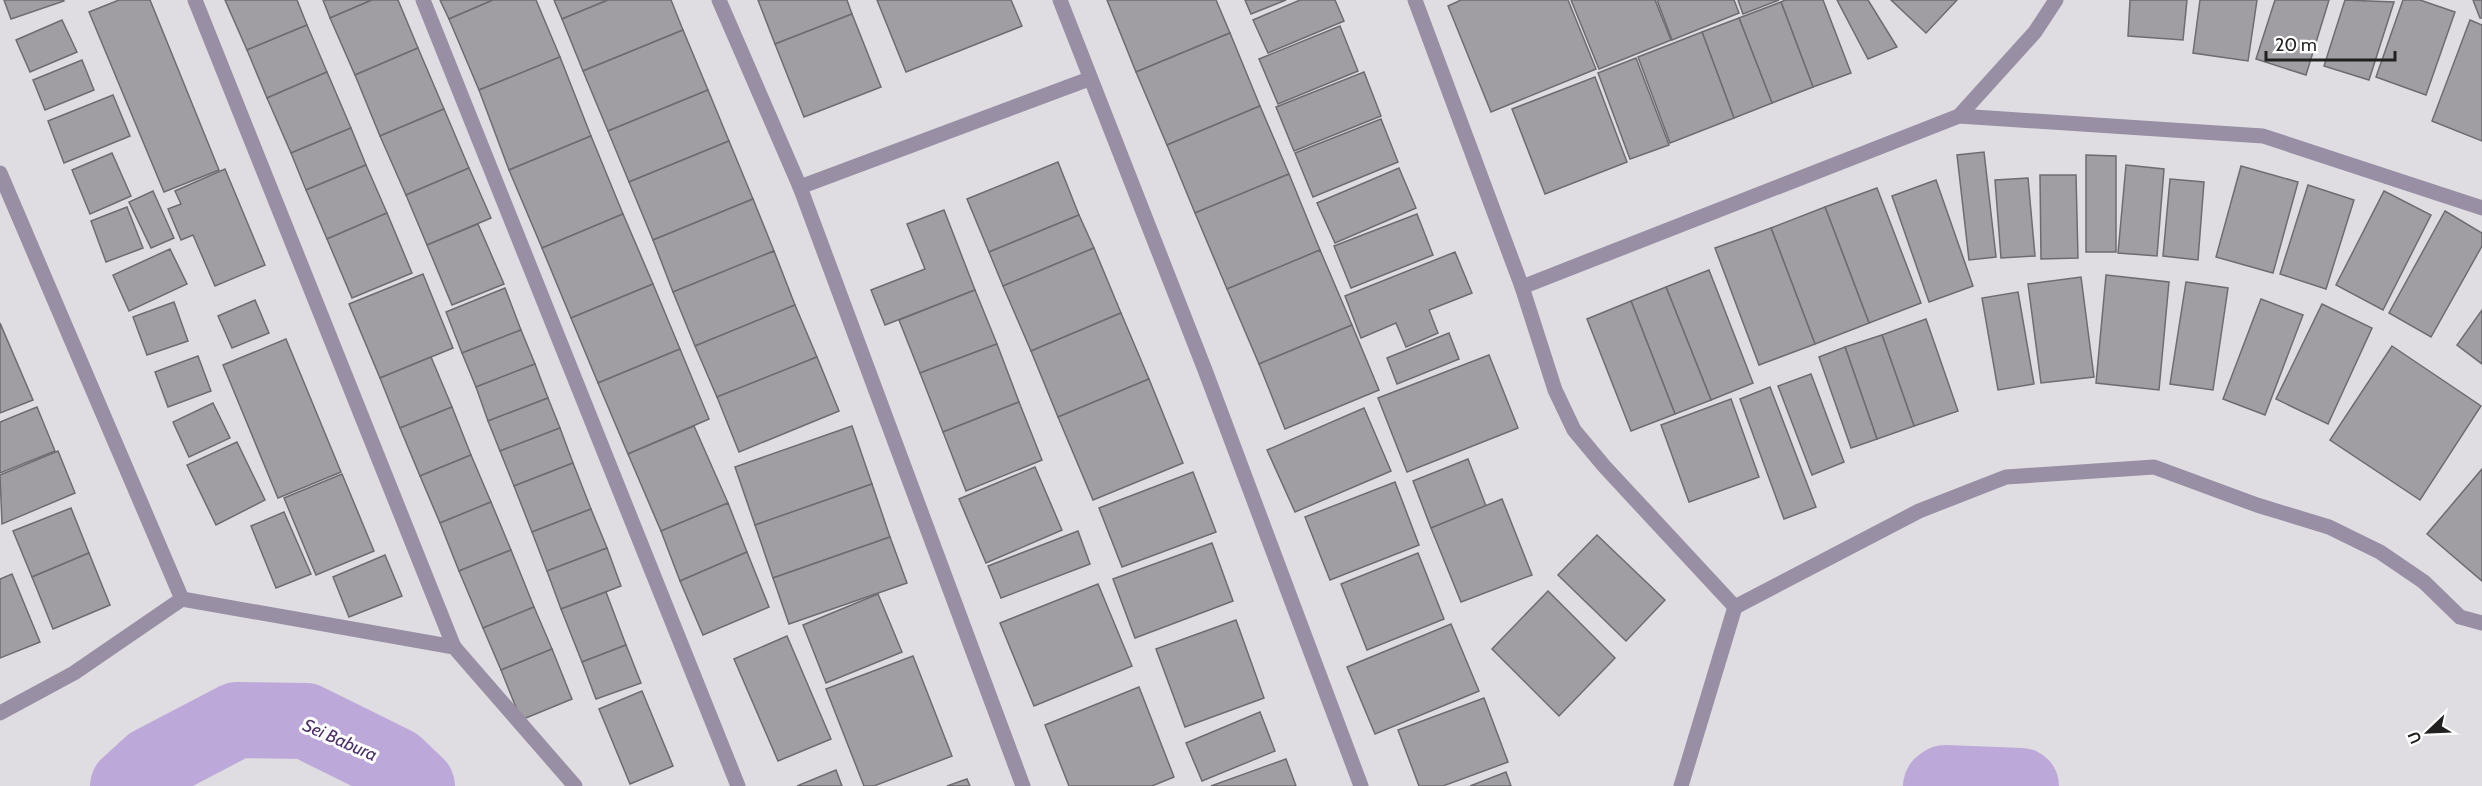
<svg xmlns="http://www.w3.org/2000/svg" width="2482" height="786" viewBox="0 0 2482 786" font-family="Cabin,sans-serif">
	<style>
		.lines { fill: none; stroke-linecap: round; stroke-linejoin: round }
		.river { stroke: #bda9d9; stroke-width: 76 }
		.building { fill: #a09ea2; stroke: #6e6c70; stroke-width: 1.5 }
		.street { stroke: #988fa4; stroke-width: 15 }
		.labels { text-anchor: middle; stroke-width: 6; stroke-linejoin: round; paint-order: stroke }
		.water-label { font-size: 18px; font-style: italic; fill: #4d316d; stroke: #fff }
	</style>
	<rect width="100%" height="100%" fill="#dfdde1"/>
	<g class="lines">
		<g class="river">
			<path d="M128,786L151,765L237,720L306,721L395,765L417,786"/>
			<path d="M1941,786L1945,783L2021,786"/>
		</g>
	</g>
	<g class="building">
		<path d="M4,0H63L64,1L11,19Z"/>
		<path d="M119,0H150L219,170L164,192L89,12Z"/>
		<path d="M225,0H297L307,25L247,50Z"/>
		<path d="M323,0H372L330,18Z"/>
		<path d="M372,0H398L418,48L355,75L330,18Z"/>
		<path d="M440,0H493L449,19Z"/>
		<path d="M493,0H536L560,57L479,90L449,19Z"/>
		<path d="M554,0H608L562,19Z"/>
		<path d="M608,0H671L683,30L583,71L562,19Z"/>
		<path d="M758,0H847L852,14L775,44Z"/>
		<path d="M877,0H1011L1022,26L906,72Z"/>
		<path d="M1107,0H1216L1230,33L1136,72Z"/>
		<path d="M1245,0H1286L1251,14Z"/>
		<path d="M1300,0H1335L1344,21L1268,53L1253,20Z"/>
		<path d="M1461,0H1568L1596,69L1491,112L1448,6Z"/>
		<path d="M1571,0H1655L1671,40L1599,69Z"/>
		<path d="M1657,0H1734L1739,13L1672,40Z"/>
		<path d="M1738,0H1779L1743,14Z"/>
		<path d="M1785,0H1823L1851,73L1813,87L1781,2Z"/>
		<path d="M1837,0H1868L1897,47L1868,59Z"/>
		<path d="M1891,0H1957L1926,33Z"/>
		<path d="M2130,0H2187L2183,40L2128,36Z"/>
		<path d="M2200,0H2257L2248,61L2193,53Z"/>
		<path d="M2275,0H2329L2306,75L2256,59Z"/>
		<path d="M2345,0L2394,2L2369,80L2324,66Z"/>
		<path d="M2403,0H2420L2455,12L2426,95L2376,77Z"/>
		<path d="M2473,0H2482V18H2480Z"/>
		<path d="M1781,2L1813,87L1772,103L1739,18Z"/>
		<path d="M852,14L881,87L804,117L775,44Z"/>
		<path d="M1739,18L1772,103L1734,118L1702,32Z"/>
		<path d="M62,20L77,52L30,72L16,40Z"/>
		<path d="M2470,20L2482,25V141L2432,121Z"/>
		<path d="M307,25L327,72L267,98L247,50Z"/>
		<path d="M1340,26L1358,71L1278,104L1259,59Z"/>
		<path d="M683,30L708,90L608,131L583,71Z"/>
		<path d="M1702,32L1734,118L1670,143L1638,57Z"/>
		<path d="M1230,33L1260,106L1167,145L1136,72Z"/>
		<path d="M418,48L444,109L380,136L355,75Z"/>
		<path d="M560,57L591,136L509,170L479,90Z"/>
		<path d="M1636,58L1669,145L1630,159L1598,73Z"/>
		<path d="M82,60L94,90L45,110L33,80Z"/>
		<path d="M327,72L351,128L291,153L267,98Z"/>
		<path d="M1364,72L1381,116L1294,151L1276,107Z"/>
		<path d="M1595,77L1627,162L1545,194L1512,109Z"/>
		<path d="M708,90L729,141L629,182L608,131Z"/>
		<path d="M113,95L130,136L64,163L48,121Z"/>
		<path d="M1260,106L1289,174L1195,213L1167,145Z"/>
		<path d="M444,109L469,168L406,195L380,136Z"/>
		<path d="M1381,119L1398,162L1313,197L1295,153Z"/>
		<path d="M351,128L366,165L306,190L291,153Z"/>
		<path d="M591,136L623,214L542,248L509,170Z"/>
		<path d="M729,141L753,199L653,240L629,182Z"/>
		<path d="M1984,152L1996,257L1969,260L1957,155Z"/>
		<path d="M112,153L131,196L90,214L72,170Z"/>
		<path d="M2086,155L2116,156V252H2086Z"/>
		<path d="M1058,162L1079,215L989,252L967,199Z"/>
		<path d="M366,165L387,213L327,239L306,190Z"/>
		<path d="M2126,165L2164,169L2157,256L2118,253Z"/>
		<path d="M2241,166L2298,182L2273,273L2216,257Z"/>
		<path d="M469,168L491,218L427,245L406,195Z"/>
		<path d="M1399,168L1416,208L1335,243L1317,203Z"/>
		<path d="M225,169L265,265L215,286L193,235L181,240L168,209L181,204L175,191Z"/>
		<path d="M1289,174L1320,250L1227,289L1195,213Z"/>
		<path d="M2040,175H2076L2078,258L2041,259Z"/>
		<path d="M2028,178L2035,256L2001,258L1995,180Z"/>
		<path d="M2170,179L2204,182L2198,260L2163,256Z"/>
		<path d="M1936,180L1973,286L1929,302L1892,196Z"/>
		<path d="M2308,185L2354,200L2326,289L2280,274Z"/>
		<path d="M1877,188L1921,303L1869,323L1825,207Z"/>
		<path d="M153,191L174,238L151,248L129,202Z"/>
		<path d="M2384,191L2431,215L2383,310L2336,285Z"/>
		<path d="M753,199L774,251L673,292L653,240Z"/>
		<path d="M127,207L143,248L106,262L91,221Z"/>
		<path d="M1825,207L1869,323L1815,344L1771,228Z"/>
		<path d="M944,210L975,290L885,325L871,290L925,269L907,224Z"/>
		<path d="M2445,211L2482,233V246L2431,337L2389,313Z"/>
		<path d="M387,213L412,273L352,298L327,239Z"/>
		<path d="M623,214L653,284L571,318L542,248Z"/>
		<path d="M1417,214L1433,255L1351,288L1334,246Z"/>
		<path d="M1079,215L1094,248L1003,286L989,252Z"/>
		<path d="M478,224L504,284L452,305L427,245Z"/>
		<path d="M1771,228L1815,344L1759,365L1715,248Z"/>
		<path d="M1094,248L1121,313L1031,351L1003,286Z"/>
		<path d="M170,249L187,284L129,311L113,275Z"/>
		<path d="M1320,250L1352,325L1259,364L1227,289Z"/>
		<path d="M774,251L795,305L695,346L673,292Z"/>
		<path d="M1455,252L1472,293L1429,310L1438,333L1406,347L1396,323L1361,338L1345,296Z"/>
		<path d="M1709,270L1753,383L1711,400L1666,287Z"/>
		<path d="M423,274L453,348L380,378L349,304Z"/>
		<path d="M2106,275L2169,282L2159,390L2096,383Z"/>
		<path d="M2081,277L2094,377L2041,383L2028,284Z"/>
		<path d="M2186,282L2228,288L2213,390L2170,384Z"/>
		<path d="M653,284L680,349L598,383L571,318Z"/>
		<path d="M1666,287L1711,400L1675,414L1631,301Z"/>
		<path d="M505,288L521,330L462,353L446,312Z"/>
		<path d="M975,290L997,344L920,373L899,320Z"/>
		<path d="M2018,292L2034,384L1998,390L1982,298Z"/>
		<path d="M2261,299L2303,315L2265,415L2223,399Z"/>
		<path d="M255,300L269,333L232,348L218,316Z"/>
		<path d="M1631,301L1675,414L1631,431L1587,319Z"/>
		<path d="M174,302L188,341L147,355L133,317Z"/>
		<path d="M2322,304L2372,328L2328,424L2276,399Z"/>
		<path d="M795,305L817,357L717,397L695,346Z"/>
		<path d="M2482,310V364L2457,345Z"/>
		<path d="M1121,313L1149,379L1058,417L1031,351Z"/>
		<path d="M1926,319L1958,411L1914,426L1882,335Z"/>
		<path d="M0,323L33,400L0,413Z"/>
		<path d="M1352,325L1379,390L1285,429L1259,364Z"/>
		<path d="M521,330L535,364L476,387L462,353Z"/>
		<path d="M1449,333L1459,359L1397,384L1387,358Z"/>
		<path d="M1882,335L1914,426L1877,439L1845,347Z"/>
		<path d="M286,339L341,472L278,498L223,365Z"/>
		<path d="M997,344L1019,402L943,432L920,373Z"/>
		<path d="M2392,346L2481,406L2420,500L2330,440Z"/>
		<path d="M1845,347L1877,439L1851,448L1819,357Z"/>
		<path d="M680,349L709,419L628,454L598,383Z"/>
		<path d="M1489,355L1518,428L1407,472L1378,398Z"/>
		<path d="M198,356L211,391L168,407L155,372Z"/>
		<path d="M431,357L452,407L400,428L380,378Z"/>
		<path d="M817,357L839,411L739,452L717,397Z"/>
		<path d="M535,364L548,398L488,421L476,387Z"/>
		<path d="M1811,374L1844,462L1812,475L1778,386Z"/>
		<path d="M1149,379L1183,463L1093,500L1058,417Z"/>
		<path d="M1770,387L1816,507L1784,519L1740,399Z"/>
		<path d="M548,398L560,428L500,451L488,421Z"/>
		<path d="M1731,399L1759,477L1689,502L1661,425Z"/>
		<path d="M1019,402L1042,460L966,491L943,432Z"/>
		<path d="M213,403L230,438L189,457L173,422Z"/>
		<path d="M37,407L55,451L0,473V422Z"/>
		<path d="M452,407L471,455L420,476L400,428Z"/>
		<path d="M1364,408L1391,471L1295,512L1267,450Z"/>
		<path d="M694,426L728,503L661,531L628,454Z"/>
		<path d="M852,426L872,484L755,525L735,467Z"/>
		<path d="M560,428L573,463L514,486L500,451Z"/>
		<path d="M237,442L265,500L216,525L187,465Z"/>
		<path d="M58,451L75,493L2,524L0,475Z"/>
		<path d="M471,455L491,502L440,523L420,476Z"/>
		<path d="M1468,459L1486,506L1431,528L1413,481Z"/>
		<path d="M573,463L591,509L532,532L514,486Z"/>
		<path d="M1035,467L1062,530L986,563L959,499Z"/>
		<path d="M2482,469V581L2427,534Z"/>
		<path d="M1193,472L1216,532L1122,567L1099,508Z"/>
		<path d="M342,474L374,551L316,575L284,498Z"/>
		<path d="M1395,482L1419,545L1330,580L1305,517Z"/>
		<path d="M872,484L890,537L773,578L755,525Z"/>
		<path d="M1502,499L1532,575L1461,602L1431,528Z"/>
		<path d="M491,502L511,550L459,571L440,523Z"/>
		<path d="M728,503L747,552L680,581L661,531Z"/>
		<path d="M71,508L89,553L32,577L13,531Z"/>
		<path d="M591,509L607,548L547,571L532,532Z"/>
		<path d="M284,512L311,574L276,588L251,526Z"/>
		<path d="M1078,531L1090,564L1001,598L988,566Z"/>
		<path d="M1597,535L1665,600L1626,641L1558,575Z"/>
		<path d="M890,537L907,583L789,624L773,578Z"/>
		<path d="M1212,543L1233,601L1135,638L1113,579Z"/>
		<path d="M607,548L621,586L561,609L547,571Z"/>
		<path d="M511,550L534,607L483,628L459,571Z"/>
		<path d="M747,552L769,607L703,635L680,581Z"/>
		<path d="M89,553L110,605L53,629L32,577Z"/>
		<path d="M1418,553L1444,619L1367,650L1341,584Z"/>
		<path d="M385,555L402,596L349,617L333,577Z"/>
		<path d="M12,574L40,642L0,658V579Z"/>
		<path d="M1098,584L1132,666L1034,706L1000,623Z"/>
		<path d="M1548,591L1615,658L1559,716L1492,649Z"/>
		<path d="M606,592L626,645L582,662L561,609Z"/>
		<path d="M878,594L902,652L826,683L803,625Z"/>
		<path d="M534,607L552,649L501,670L483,628Z"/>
		<path d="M1236,620L1264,698L1185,727L1156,649Z"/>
		<path d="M1451,624L1479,691L1375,734L1347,667Z"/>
		<path d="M787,636L831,739L778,761L734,659Z"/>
		<path d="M626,645L641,683L596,699L582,662Z"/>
		<path d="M552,649L572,699L521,720L501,670Z"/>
		<path d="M913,656L952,756L874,786H864L826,689Z"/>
		<path d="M1139,687L1174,777L1152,786H1069L1045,725Z"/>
		<path d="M642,691L673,766L630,784L599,709Z"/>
		<path d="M1484,698L1508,762L1443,786H1419L1398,730Z"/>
		<path d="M1260,712L1275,751L1202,781L1186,743Z"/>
		<path d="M1286,759L1296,786H1211Z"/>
		<path d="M836,770L842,786H797Z"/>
		<path d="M1506,772L1511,786H1470Z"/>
		<path d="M967,779L970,786H947Z"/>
	</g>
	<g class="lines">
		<g class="street">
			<path d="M195,0L454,647"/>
			<path d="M423,0L738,786"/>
			<path d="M719,0L800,187L1023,786"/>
			<path d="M1060,0L1205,370L1361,786"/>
			<path d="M1415,0L1522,287L1555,390L1574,430L1604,466L1735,607"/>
			<path d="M1959,116L2035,32L2056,0"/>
			<path d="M0,173L182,599L74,673L0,713"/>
			<path d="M800,187L1089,79"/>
			<path d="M1522,287L1959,116L2263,136L2482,208"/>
			<path d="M182,599L454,647L575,786"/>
			<path d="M1681,786L1735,607L1919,511L2006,477L2154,467L2257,505L2329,527L2380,552L2424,582L2460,617L2482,623"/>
		</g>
	</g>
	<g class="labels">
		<g class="water-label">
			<text transform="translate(340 740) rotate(24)" y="6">Sei Babura</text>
		</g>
	</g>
	<g transform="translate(2428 732) rotate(247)" stroke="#ffffff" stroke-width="4.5" paint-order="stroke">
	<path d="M0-4.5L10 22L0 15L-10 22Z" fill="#212122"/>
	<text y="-9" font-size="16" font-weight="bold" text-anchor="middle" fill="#212122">U</text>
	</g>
	<path d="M2266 51v9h129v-9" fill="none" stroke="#212122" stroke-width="3"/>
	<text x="2275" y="51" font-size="18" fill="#212122" stroke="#ffffff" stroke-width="4.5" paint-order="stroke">20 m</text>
</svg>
